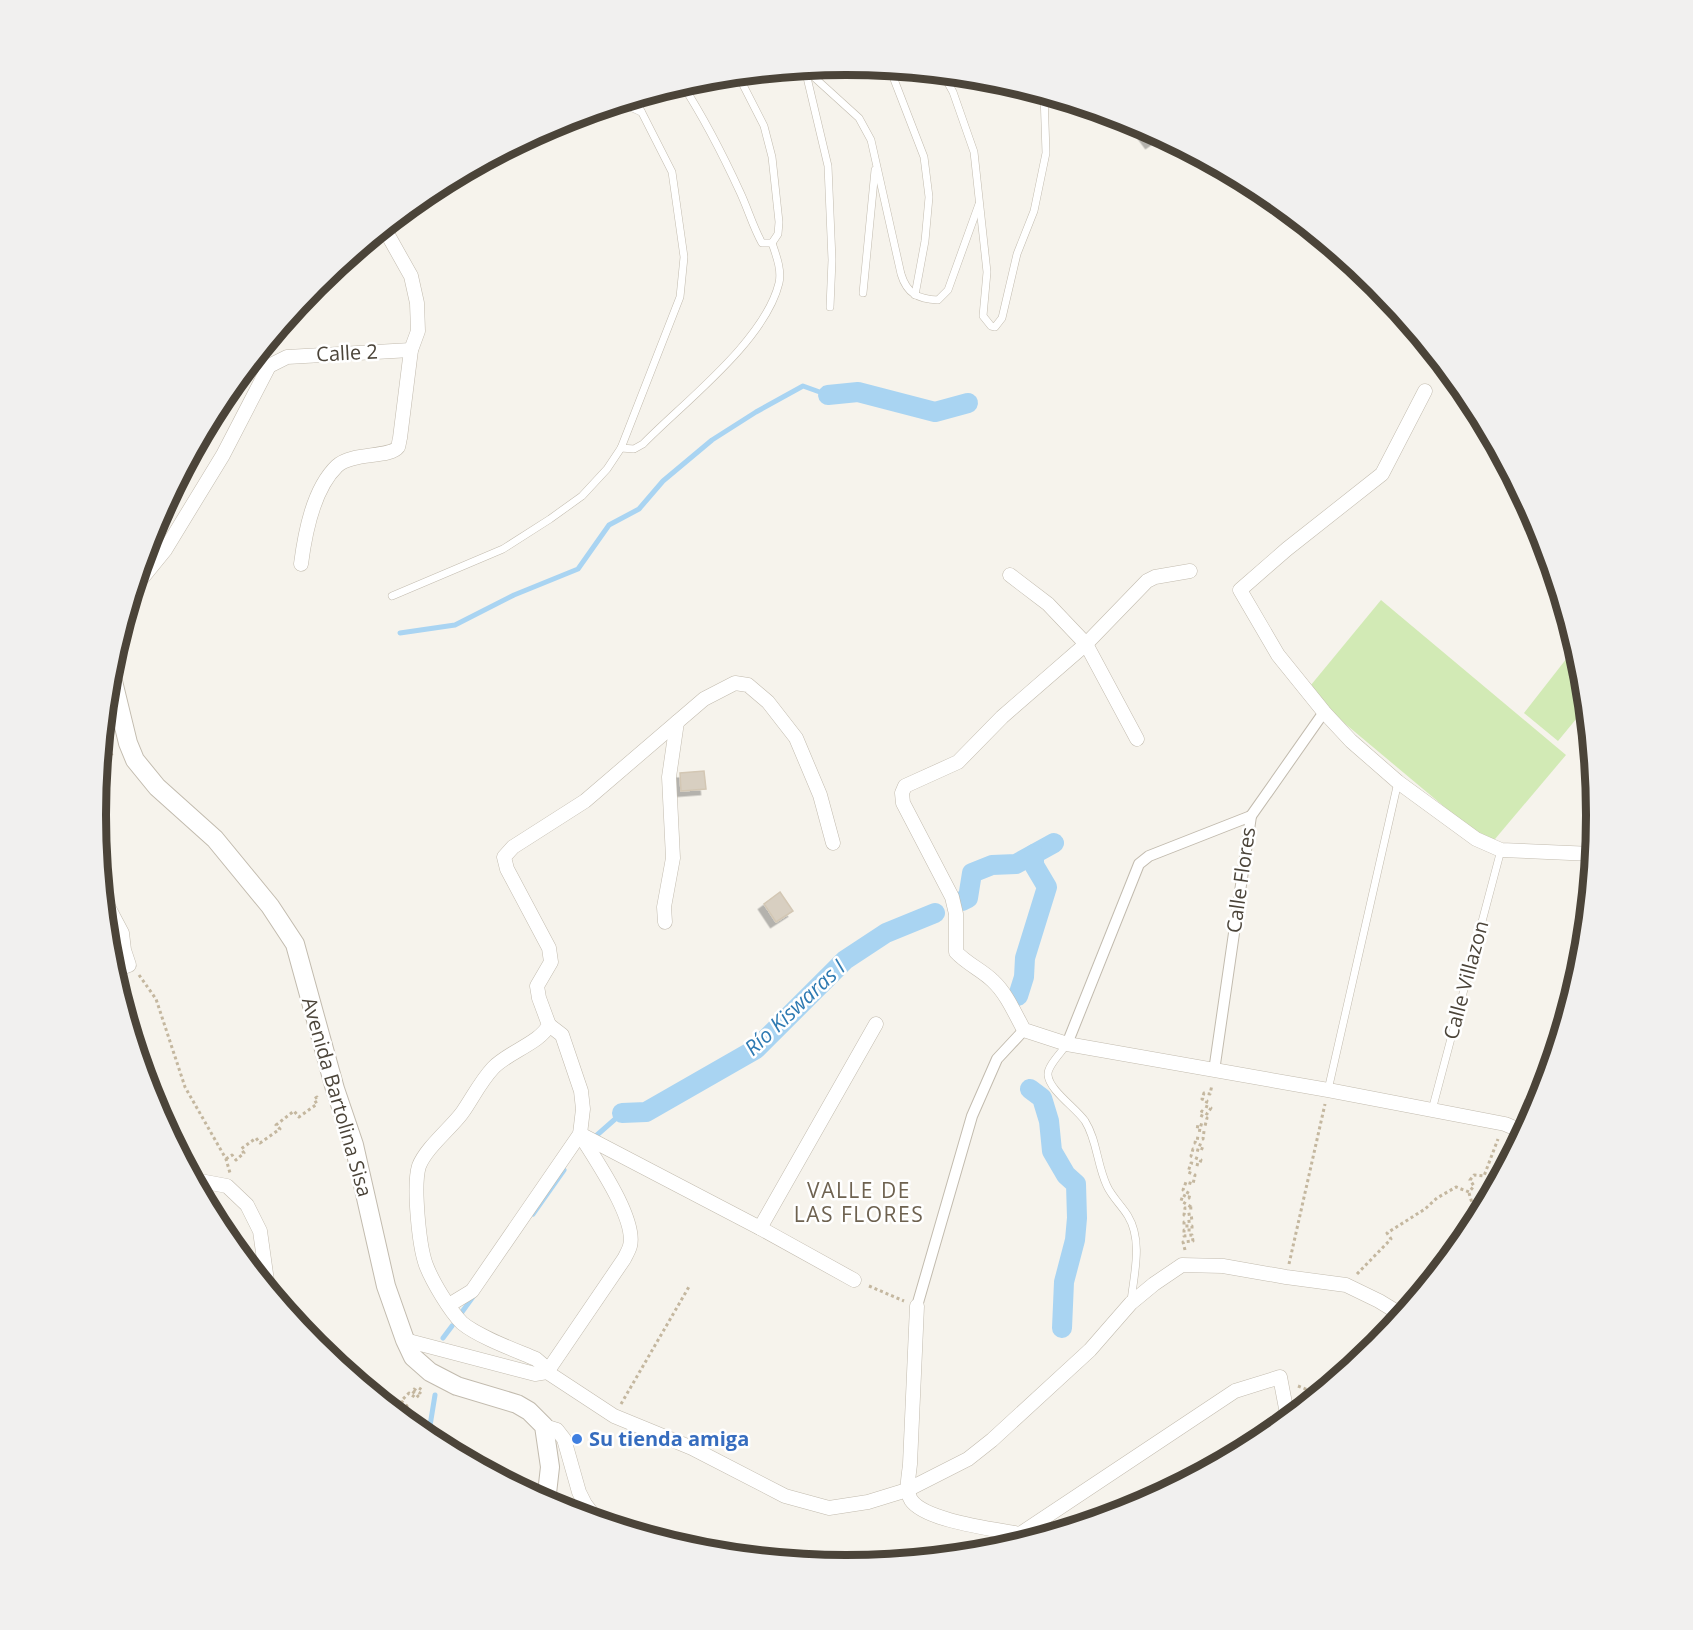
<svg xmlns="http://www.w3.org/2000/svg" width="1693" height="1630" viewBox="0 0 1693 1630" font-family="'Open Sans',sans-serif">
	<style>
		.green { fill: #d2eab5 }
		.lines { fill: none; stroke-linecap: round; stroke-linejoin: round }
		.stream { stroke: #a9d4f2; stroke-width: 5 }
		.canal { stroke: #a9d4f2; stroke-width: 20 }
		.building { fill: #d8cfc1; stroke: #d3c7b4; stroke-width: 1.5; filter: url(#shadow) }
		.service-casing { stroke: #c2bbae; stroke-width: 8 }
		.pedestrian-casing { stroke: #c2bbae; stroke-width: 12 }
		.minor-casing { stroke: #c2bbae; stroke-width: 15 }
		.tertiary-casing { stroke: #c2bbae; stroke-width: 20 }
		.path { stroke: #c4b79f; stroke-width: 3; stroke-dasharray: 3 3; stroke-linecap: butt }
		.service { stroke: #fff; stroke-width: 7 }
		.pedestrian { stroke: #fff; stroke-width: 10 }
		.minor { stroke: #fff; stroke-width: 14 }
		.tertiary { stroke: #fff; stroke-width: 18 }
		.shop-dot { fill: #3f7fe0; stroke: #fff; stroke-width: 2 }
		.labels { text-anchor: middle; stroke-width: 5; stroke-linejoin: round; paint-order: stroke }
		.street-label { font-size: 20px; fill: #4b4439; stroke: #fff }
		.shop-label { font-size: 20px; font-weight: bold; fill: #366cbe; stroke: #fff; text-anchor: start }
		.water-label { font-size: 21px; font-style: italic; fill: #2e7ab2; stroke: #fff }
		.neighbourhood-label { font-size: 21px; letter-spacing: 1.5px; fill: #6e6250; stroke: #fff }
		.rim { fill: none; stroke: #4b4439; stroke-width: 8 }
	</style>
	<defs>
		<filter id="shadow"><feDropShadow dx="-5.5" dy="5.5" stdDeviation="0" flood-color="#0004"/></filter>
	</defs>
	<rect width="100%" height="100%" fill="#f6f3ec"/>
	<g class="green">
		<path d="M1381,600L1566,755L1490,845L1306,691Z"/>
		<path d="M1574,649C1585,659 1585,693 1586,707L1558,741L1524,713Z"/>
	</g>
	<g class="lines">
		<g class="stream">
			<path d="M400,633L455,625L514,595L578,569L609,525L639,509L663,481L712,440L756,412L803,386L828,395"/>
			<path d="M597,1135L622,1113"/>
			<path d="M533,1214L564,1170"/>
			<path d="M462,1312L475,1294"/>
			<path d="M443,1338L452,1326"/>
			<path d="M428,1438L435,1395"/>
		</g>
		<g class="canal">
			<path d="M828,395L858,392L935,412L968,403"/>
			<path d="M962,901L968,898L972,873L992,865L1016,864L1054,843"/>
			<path d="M1018,996L1024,977L1025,958L1047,887L1034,865V854"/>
			<path d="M1030,1089L1042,1098L1049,1121L1052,1151L1066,1175L1076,1184L1077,1218L1075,1240L1064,1282L1062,1328"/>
			<path d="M622,1113L646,1112L756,1049L845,960L886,933L935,913"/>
		</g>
	</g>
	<g class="building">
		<path d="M1137,124L1161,136L1151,143Z"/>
		<path d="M704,771L706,789L681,791L680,773Z"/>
		<path d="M780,892L793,911L776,922L764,904Z"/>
	</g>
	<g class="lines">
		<g class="service-casing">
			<g id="service">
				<path d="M805,69L859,118L871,140L901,274C907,294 918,299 938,300L948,290L979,204"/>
				<path d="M805,69L828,166L832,260L830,307"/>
				<path d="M890,69L924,157L929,197L925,241L915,295"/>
				<path d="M943,74L953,92L974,152L987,272L983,316L991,326L995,327L1002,318L1017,254L1034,211L1046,153L1044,94"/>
				<path d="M738,75L764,126L772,157L779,222L778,234L772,243"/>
				<path d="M682,84C704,118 723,155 740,192C748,209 753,227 762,243H772"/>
				<path d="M622,103L641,112"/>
				<path d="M863,293L875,170"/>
				<path d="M621,448L634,449L643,444C684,402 765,341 779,283C782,270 776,255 772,243"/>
				<path d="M392,596L503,549L550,519L582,496L607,469L621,448L680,297L684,257L672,172L635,99"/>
				<path d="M1589,740H1590"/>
				<path d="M1067,1044C1062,1052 1047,1066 1048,1075C1049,1090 1076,1108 1085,1121C1097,1140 1097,1165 1107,1186C1112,1197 1122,1206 1128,1216C1143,1241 1134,1274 1131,1301"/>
				<path d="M1328,1090L1398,782"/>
				<path d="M1432,1110L1501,850"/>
			</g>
		</g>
		<g class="pedestrian-casing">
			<g id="pedestrian">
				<path d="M1067,1044L1139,864L1149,856L1251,816"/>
				<path d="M1214,1071L1251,816L1324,712"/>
				<path d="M917,1306L972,1116L997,1059L1024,1030"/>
			</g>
		</g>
		<g class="minor-casing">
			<g id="minor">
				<path d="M1425,391L1382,474L1287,549L1240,590L1278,655L1324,712L1351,741L1398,782L1476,839L1501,850L1593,854"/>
				<path d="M301,564C305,533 313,489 337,466C352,452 390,458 398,447C399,445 399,441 400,438L411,350L418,331L417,303L411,276L384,228"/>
				<path d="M1190,571L1155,577L1147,581L1086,644L1002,717L958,762L905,786L902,793L903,803L952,897L956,914V952C967,964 982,970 993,981C1007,994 1015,1014 1024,1030L1067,1044L1328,1090L1505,1124L1524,1132"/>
				<path d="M1010,575L1048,604L1086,644L1137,739"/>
				<path d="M137,580L143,577L165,550L223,455L269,366L287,357L411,350"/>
				<path d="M104,899L122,933L124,950L129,965L113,971"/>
				<path d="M665,922L664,907L673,858L669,777L677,722"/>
				<path d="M580,1134L760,1228L854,1280"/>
				<path d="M195,1180L227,1186L247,1205L260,1231L268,1288"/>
				<path d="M760,1228L876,1024"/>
				<path d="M449,1305L472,1291L580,1134L583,1109L581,1091L562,1035L549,1025"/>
				<path d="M917,1306L910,1464C909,1476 905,1490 911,1500C925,1521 995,1529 1020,1534"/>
				<path d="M405,1340L535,1374L547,1372L614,1416L692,1448L785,1496L829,1508L868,1502L907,1490L968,1459L992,1440L1090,1350L1131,1303L1154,1284L1182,1265L1223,1266L1286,1277L1346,1285L1379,1301L1402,1315"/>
				<path d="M547,1372L543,1365L536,1359C515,1350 479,1337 462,1323C450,1311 432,1281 426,1265C419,1246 413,1185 419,1166C426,1148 450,1129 462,1113C472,1099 480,1082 493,1068C508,1052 540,1043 549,1025L539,998L537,986L551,962L549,948L507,869L504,857L513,847L585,801L704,699L735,683L748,685L768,702L796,738L820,795L833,843"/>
				<path d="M547,1372L624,1259C626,1255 629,1250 630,1246C637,1219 595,1159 581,1136"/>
				<path d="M544,1426L557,1430L564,1439L579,1492L585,1504L597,1520"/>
				<path d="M1017,1544L1020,1534L1235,1391L1280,1377L1288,1419"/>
			</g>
		</g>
		<g class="tertiary-casing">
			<path id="tertiary" d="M110,669L128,743L135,760L157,787L215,839L270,906L295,944L335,1089L354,1145L386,1286L405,1340L413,1357L430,1372L457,1386L517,1404L529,1411L544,1426L550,1467L546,1502"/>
		</g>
		<g class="path">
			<path d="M101,763L113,753"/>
			<path d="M139,975L156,999L185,1087L226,1159L230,1173"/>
			<path d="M226,1159L232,1155L236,1160L244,1153L241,1149L256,1138L260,1143L280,1129L276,1125L294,1111L299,1117L317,1104L314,1099L317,1097L318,1099"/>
			<path d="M1469,1193L1477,1220"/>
			<path d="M1185,1250L1183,1242L1193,1241L1192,1235L1184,1236V1230H1192V1226H1184V1222L1192,1221L1191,1214L1184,1215L1185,1208H1193L1181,1201L1183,1195L1189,1198L1190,1194L1183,1190L1186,1182L1193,1184L1195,1175L1188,1172L1191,1163L1199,1165L1201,1160L1191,1156L1193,1149L1201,1151L1203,1146L1195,1143L1196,1138L1203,1139L1204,1131L1197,1130L1198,1124L1205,1126L1207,1118L1200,1115L1202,1111L1207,1114L1211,1108L1205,1106L1207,1101L1202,1099L1204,1093L1210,1094L1212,1085"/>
			<path d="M1289,1264L1325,1104"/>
			<path d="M1357,1274L1391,1239L1387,1233L1425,1209L1437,1198L1456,1187L1469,1192L1474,1186L1470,1180L1474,1175L1484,1176L1498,1139"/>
			<path d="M869,1286L904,1301"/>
			<path d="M1298,1386L1318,1394"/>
			<path d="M621,1404L690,1285"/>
			<path d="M393,1409L399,1403L404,1408L407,1406L401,1401L409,1393L416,1398L418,1396L412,1391L414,1389L420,1393L422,1390L419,1388"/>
		</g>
		<use href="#service" class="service"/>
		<use href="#pedestrian" class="pedestrian"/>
		<use href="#minor" class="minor"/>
		<use href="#tertiary" class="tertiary"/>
	</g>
	<circle class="shop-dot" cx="577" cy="1439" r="6"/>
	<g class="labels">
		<g class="street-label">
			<text transform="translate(347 353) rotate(-3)" y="7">Calle 2</text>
			<text transform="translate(1241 880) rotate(-82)" y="7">Calle Flores</text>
			<text transform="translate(1466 980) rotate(-75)" y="7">Calle Villazon</text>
			<text transform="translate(337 1097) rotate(74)" y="7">Avenida Bartolina Sisa</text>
		</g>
		<g class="shop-label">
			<text x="589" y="1446">Su tienda amiga</text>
		</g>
		<g class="water-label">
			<text transform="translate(795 1008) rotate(-43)" y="7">Río Kiswaras I</text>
		</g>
		<g class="neighbourhood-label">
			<text x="859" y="1198">VALLE DE<tspan x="859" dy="24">LAS FLORES</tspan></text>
		</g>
	</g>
	<path d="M0 0H1693V1630H0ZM106 815a740 740 0 1 1 1480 0a740 740 0 1 1-1480 0Z" fill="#f1f0ef" fill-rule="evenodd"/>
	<path class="rim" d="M106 815a740 740 0 1 1 1480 0a740 740 0 1 1-1480 0Z"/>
</svg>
